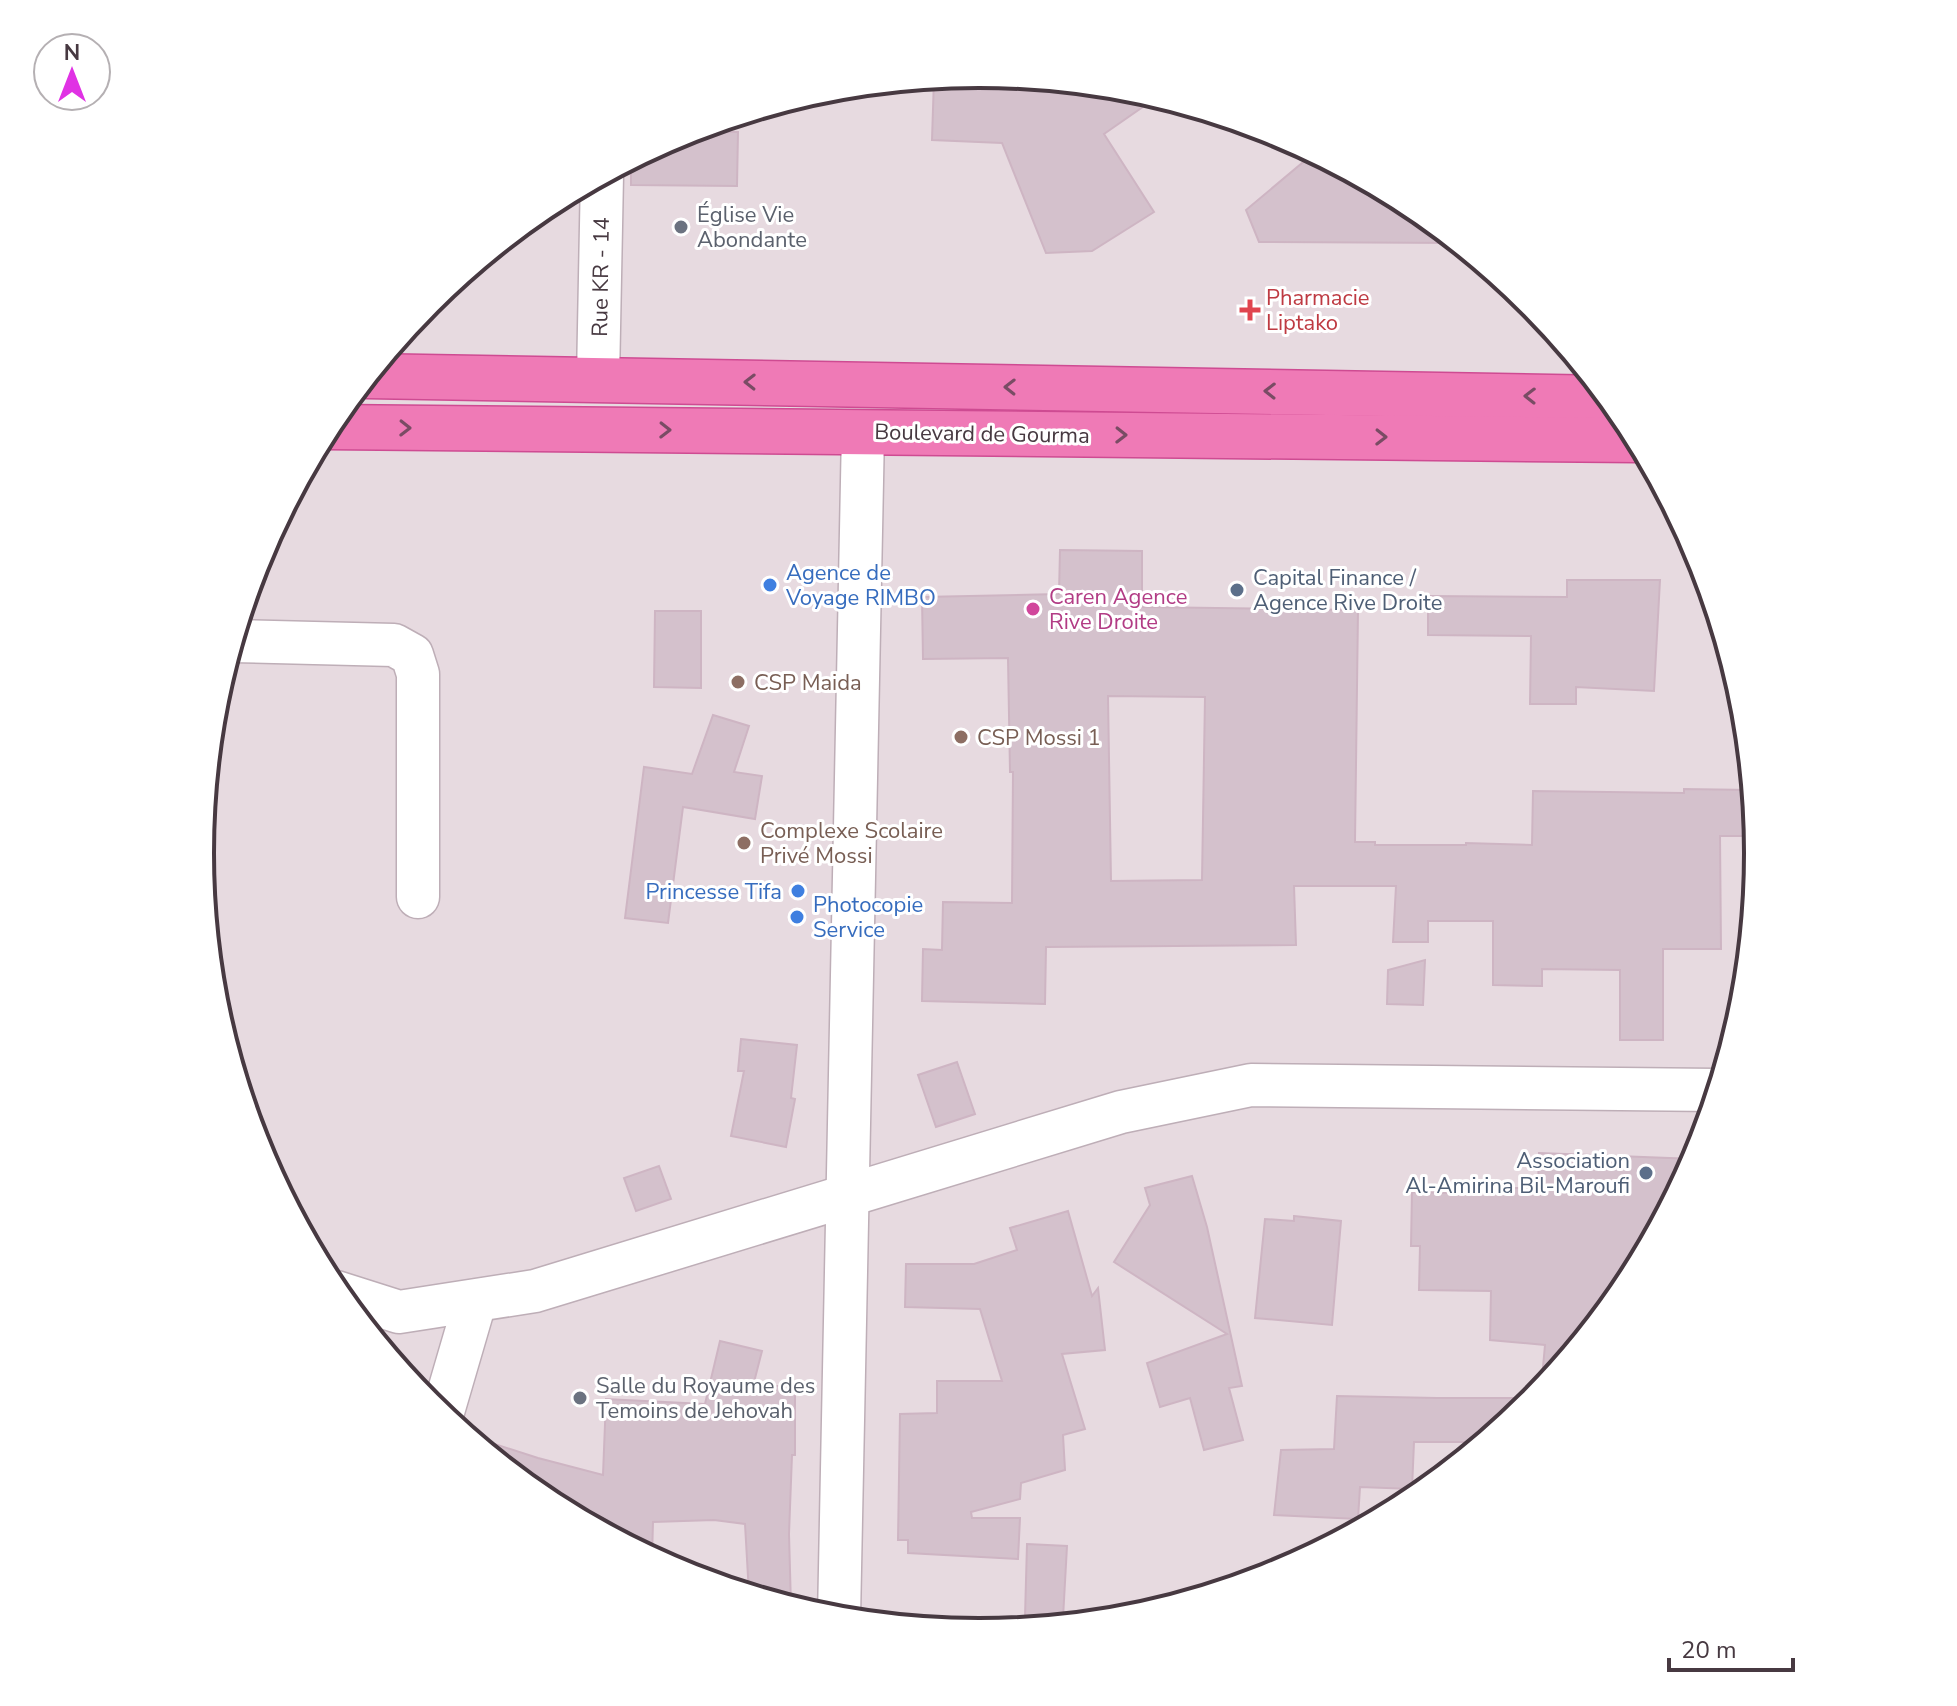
<svg xmlns="http://www.w3.org/2000/svg" width="1957" height="1706" viewBox="0 0 1957 1706" font-family="'Nunito Sans',sans-serif">
	<style>
		.residential { fill: #e7dae0 }
		.building { fill: #d4c1cc; stroke: #ceb5c3; stroke-width: 2; fill-rule: evenodd }
		.lines { fill: none; stroke-linecap: round; stroke-linejoin: round }
		.minor-casing { stroke: #beaeb7; stroke-width: 45 }
		.highway-casing { stroke: #ce4b92; stroke-width: 47 }
		.minor { stroke: #fff; stroke-width: 42 }
		.highway { stroke: #ef7ab6; stroke-width: 44 }
		.oneway { stroke: #794c64 }
		.worship-dot { fill: #6b7280; stroke: #fff; stroke-width: 3 }
		.health-dot { fill: #e0444e; stroke: #fff; stroke-width: 3 }
		.shop-dot { fill: #3f7fe0; stroke: #fff; stroke-width: 3 }
		.service-dot { fill: #5c6f8a; stroke: #fff; stroke-width: 3 }
		.hotel-dot { fill: #d1479c; stroke: #fff; stroke-width: 3 }
		.education-dot { fill: #8d6e63; stroke: #fff; stroke-width: 3 }
		.labels { text-anchor: middle; stroke-width: 6; stroke-linejoin: round; paint-order: stroke }
		.worship-label { font-size: 22px; fill: #5b616d; stroke: #fff; text-anchor: start }
		.street-label { font-size: 22px; fill: #473941; stroke: #fff }
		.health-label { font-size: 22px; fill: #be3a42; stroke: #fff; text-anchor: start }
		.shop-label { font-size: 22px; fill: #366cbe; stroke: #fff; text-anchor: start }
		.service-label { font-size: 22px; fill: #4e5e75; stroke: #fff; text-anchor: start }
		.hotel-label { font-size: 22px; fill: #b23c85; stroke: #fff; text-anchor: start }
		.education-label { font-size: 22px; fill: #785e54; stroke: #fff; text-anchor: start }
		.rim { fill: none; stroke: #473941; stroke-width: 4 }
	</style>
	<rect width="100%" height="100%" fill="#f4ebef"/>
	<circle class="residential" cx="978" cy="853" r="776"/>
	<g class="building">
		<path d="M970,75L1131,89L1157,97L1104,134L1154,212L1092,251L1046,253L1002,143L932,140L934,78Z"/>
		<path d="M689,131L738,132L737,186L631,185V160Z"/>
		<path d="M1314,153L1412,206L1457,243L1259,242L1246,210Z"/>
		<path d="M1060,550L1142,551V607L1358,610L1355,842H1375V845H1466V843L1532,845L1533,791L1684,793V789L1751,790L1756,836H1720L1721,949H1663V1040H1620V970L1542,969V986L1493,985V921H1428V942H1393L1396,886H1294L1296,945L1046,947L1045,1004L922,1001L923,949L942,950L943,902L1012,903L1013,772H1010L1008,658L923,659L922,597L1059,594ZM1108,696L1205,697L1202,880L1111,881Z"/>
		<path d="M1567,580H1660L1654,691L1576,687V704H1530L1531,636L1428,635V596L1567,597Z"/>
		<path d="M655,611H701V688L654,687Z"/>
		<path d="M713,715L749,726L734,772L762,776L755,819L683,807L668,923L625,918L644,767L692,774Z"/>
		<path d="M1425,960L1423,1005L1387,1004L1388,970Z"/>
		<path d="M741,1039L797,1045L791,1098L795,1099L786,1147L731,1136L744,1071H738Z"/>
		<path d="M957,1062L975,1114L936,1127L918,1075Z"/>
		<path d="M1539,1153L1694,1159L1626,1286L1541,1389L1545,1345L1490,1340L1491,1291L1419,1290L1420,1246H1411L1412,1192L1497,1194V1188H1538Z"/>
		<path d="M659,1166L671,1199L636,1211L624,1178Z"/>
		<path d="M1192,1176L1207,1227L1242,1386L1229,1388L1243,1440L1204,1450L1190,1398L1160,1407L1147,1363L1227,1334L1114,1262L1150,1205L1145,1188Z"/>
		<path d="M1068,1211L1092,1296L1098,1288L1105,1350L1062,1354L1085,1429L1063,1435L1065,1470L1021,1483L1020,1499L971,1512L972,1518H1020L1018,1559L908,1553V1540H898L900,1414L937,1413V1381H1002L980,1309L905,1307L906,1264H974L1017,1250L1010,1228Z"/>
		<path d="M1294,1216L1341,1221L1332,1325L1255,1318L1265,1219L1294,1221Z"/>
		<path d="M720,1341L762,1351L753,1386H795V1455H792L789,1534L791,1606L749,1594L745,1524L714,1520L653,1522L652,1557L545,1500L469,1438L470,1436L538,1458L603,1475L606,1399L705,1404Z"/>
		<path d="M1337,1396L1437,1398H1534L1483,1442H1414L1412,1489L1360,1487L1358,1519L1274,1515L1281,1450L1334,1449Z"/>
		<path d="M1027,1544L1067,1546L1063,1618L1025,1617Z"/>
	</g>
	<g class="lines">
		<g class="minor-casing">
			<g id="minor">
				<path d="M598,379L602,175"/>
				<path d="M233,641L394,645L412,655L418,674V897"/>
				<path d="M336,1292L399,1312L535,1291L1121,1112L1251,1085L1717,1090"/>
				<path d="M442,1415L475,1302"/>
				<path d="M839,1618L863,432"/>
			</g>
		</g>
		<g class="highway-casing">
			<g id="highway">
				<path d="M367,376L1608,398"/>
				<path d="M327,427L1637,440"/>
			</g>
		</g>
		<use href="#minor" class="minor"/>
		<use href="#highway" class="highway"/>
	</g>
	<defs><path id="oneway-chevron" d="M-2-3.5L2.5 0L-2 3.5" fill="none" stroke-width="1.6" stroke-linecap="round" stroke-linejoin="round" transform="scale(2)"/></defs>
	<g class="oneway">
		<use href="#oneway-chevron" transform="translate(750 382) rotate(-179)"/>
		<use href="#oneway-chevron" transform="translate(1010 387) rotate(-179)"/>
		<use href="#oneway-chevron" transform="translate(1270 391) rotate(-179)"/>
		<use href="#oneway-chevron" transform="translate(1530 396) rotate(-179)"/>
		<use href="#oneway-chevron" transform="translate(405 428) rotate(1)"/>
		<use href="#oneway-chevron" transform="translate(665 430) rotate(1)"/>
		<use href="#oneway-chevron" transform="translate(1121 435) rotate(1)"/>
		<use href="#oneway-chevron" transform="translate(1381 437) rotate(1)"/>
	</g>
	<g class="worship-dot">
		<circle cx="681" cy="227" r="8"/>
		<circle cx="580" cy="1398" r="8"/>
	</g>
	<path class="health-dot" d="M1246 298h8v8h8v8h-8v8h-8v-8h-8v-8h8z"/>
	<g class="shop-dot">
		<circle cx="770" cy="585" r="8"/>
		<circle cx="798" cy="891" r="8"/>
		<circle cx="797" cy="917" r="8"/>
	</g>
	<g class="service-dot">
		<circle cx="1237" cy="590" r="8"/>
		<circle cx="1646" cy="1173" r="8"/>
	</g>
	<circle class="hotel-dot" cx="1033" cy="609" r="8"/>
	<g class="education-dot">
		<circle cx="738" cy="682" r="8"/>
		<circle cx="961" cy="737" r="8"/>
		<circle cx="744" cy="843" r="8"/>
	</g>
	<g class="labels">
		<g class="worship-label">
			<text x="697" y="222">Église Vie<tspan x="697" dy="25">Abondante</tspan></text>
			<text x="596" y="1393">Salle du Royaume des<tspan x="596" dy="25">Temoins de Jehovah</tspan></text>
		</g>
		<g class="street-label">
			<text transform="translate(600 277) rotate(-89)" y="8">Rue KR - 14</text>
			<text transform="translate(982 433) rotate(1)" y="8">Boulevard de Gourma</text>
		</g>
		<g class="health-label">
			<text x="1266" y="305">Pharmacie<tspan x="1266" dy="25">Liptako</tspan></text>
		</g>
		<g class="shop-label">
			<text x="786" y="580">Agence de<tspan x="786" dy="25">Voyage RIMBO</tspan></text>
			<text x="782" y="899" text-anchor="end">Princesse Tifa</text>
			<text x="813" y="912">Photocopie<tspan x="813" dy="25">Service</tspan></text>
		</g>
		<g class="service-label">
			<text x="1253" y="585">Capital Finance /<tspan x="1253" dy="25">Agence Rive Droite</tspan></text>
			<text x="1630" y="1168" text-anchor="end">Association<tspan x="1630" dy="25">Al-Amirina Bil-Maroufi</tspan></text>
		</g>
		<g class="hotel-label">
			<text x="1049" y="604">Caren Agence<tspan x="1049" dy="25">Rive Droite</tspan></text>
		</g>
		<g class="education-label">
			<text x="754" y="690">CSP Maida</text>
			<text x="977" y="745">CSP Mossi 1</text>
			<text x="760" y="838">Complexe Scolaire<tspan x="760" dy="25">Privé Mossi</tspan></text>
		</g>
	</g>
	<path d="M0 0H1957V1706H0ZM214 853a765 765 0 1 1 1530 0a765 765 0 1 1-1530 0Z" fill="#fff" fill-rule="evenodd"/>
	<path class="rim" d="M214 853a765 765 0 1 1 1530 0a765 765 0 1 1-1530 0Z"/>
	<g transform="translate(72 72)"><circle r="38" fill="#ffffff" stroke="#b5b0b3" stroke-width="2"/>
	<path d="M0-6L14 30L0 20L-14 30Z" fill="#e032e4"/>
	<text y="-12" font-size="22" font-weight="bold" text-anchor="middle" fill="#473941">N</text>
	</g>
	<path d="M1669 1658v12h124v-12" fill="none" stroke="#473941" stroke-width="4"/>
	<text x="1681" y="1658" font-size="24" fill="#473941" stroke="#ffffff" stroke-width="6" paint-order="stroke">20 m</text>
</svg>
